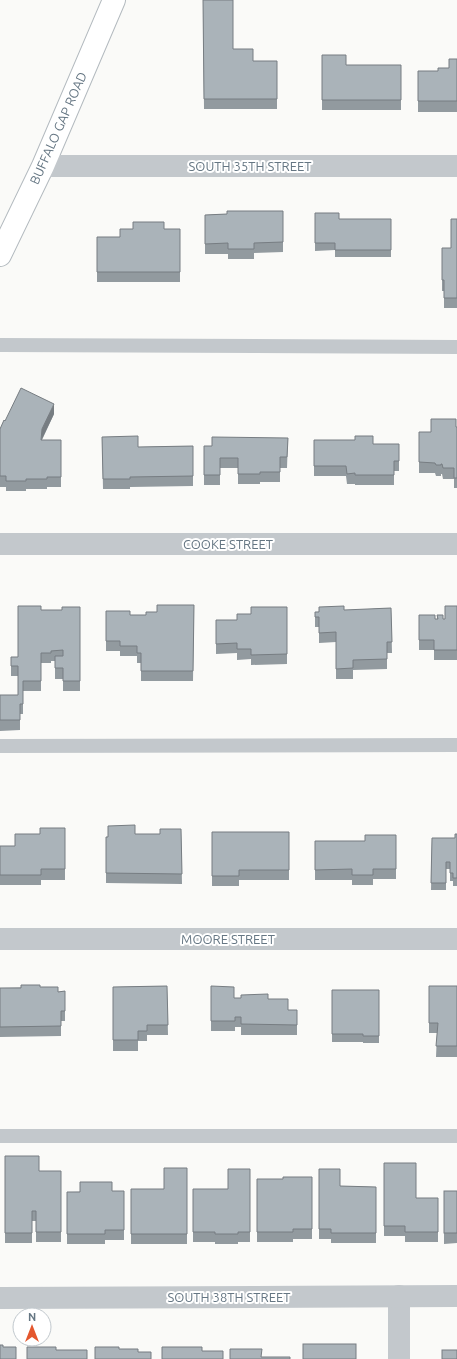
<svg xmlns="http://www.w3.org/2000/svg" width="457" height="1359" viewBox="0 0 457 1359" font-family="Ubuntu,sans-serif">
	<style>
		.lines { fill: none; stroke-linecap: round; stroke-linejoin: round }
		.secondary-casing { stroke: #b3babf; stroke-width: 24 }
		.service { stroke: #c3c8cc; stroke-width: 14 }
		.minor { stroke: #c3c8cc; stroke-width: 22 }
		.secondary { stroke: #fff; stroke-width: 22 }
		.wall { fill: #929a9f }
		.shaded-wall { fill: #777d82 }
		.building { fill: #aab3b9; stroke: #777d82 }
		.labels { text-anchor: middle; stroke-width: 4; stroke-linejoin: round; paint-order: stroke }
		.street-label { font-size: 13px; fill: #657683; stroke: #fff }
	</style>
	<rect width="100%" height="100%" fill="#fafaf8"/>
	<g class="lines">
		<g class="secondary-casing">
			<path id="secondary" d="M0,255L43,166L114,0"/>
		</g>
		<g class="service">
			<path d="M0,345L457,347"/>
			<path d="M0,746L457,745"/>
			<path d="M0,1136H457"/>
		</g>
		<g class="minor">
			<path d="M43,166H457"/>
			<path d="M0,544H457"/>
			<path d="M0,939H457"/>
			<path d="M399,1296V1359"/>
			<path d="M0,1298L457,1296"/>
		</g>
		<use href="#secondary" class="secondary"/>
	</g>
	<g class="wall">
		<path d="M203,0L233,49L253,61H277V109H204Z"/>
		<path d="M322,55L346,65H401V110H322Z"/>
		<path d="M457,59V112H418V71H438L449,68Z"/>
		<path d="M283,211V252L254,253V259H228V254H205V215L227,214Z"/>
		<path d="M315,213L339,219H391V257H335V250L315,251Z"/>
		<path d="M457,219V308H444V291H442V248H451Z"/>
		<path d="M164,229H180V282H97V237H120Z"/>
		<path d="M54,414L42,440H61V487H47V489H26V491H6V487H0V429L5,421Z"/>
		<path d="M457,427V488H454V479H443L442,474H441V476H436L435,473H419V432H431Z"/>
		<path d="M102,437L138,447L193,446V486L130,487V489H103Z"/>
		<path d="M288,438L287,468H280V482H260V484H238V468H220V485H204V446H212Z"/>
		<path d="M314,440L373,444H399V471H394V485H355V484H347L346,476H314Z"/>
		<path d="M194,605L193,681H141V663H137V656H120V651H106V611L130,615H146L157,612Z"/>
		<path d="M457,606V660H434V650H419V615L435,619H437V615L443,619H445Z"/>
		<path d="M80,607V691H63V679H55V661H51V663H41V691H23V714H20V730L0,731V695H18V676H11V657H18L41,610H62Z"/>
		<path d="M287,607V664L251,665V659L237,660V653L216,654V620H237L251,614Z"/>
		<path d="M391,608L392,653H387V669L353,670V679H336V642L319,643V627H315V612Z"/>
		<path d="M65,828V880H41V885H0V846H15L40,834Z"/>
		<path d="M181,829L182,884L106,883V837L135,834H160Z"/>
		<path d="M212,832H289V880H239V886H212Z"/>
		<path d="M457,834V886H453V881H450V869H446V890H431L432,838H455Z"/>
		<path d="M396,835V879H373V885H352V880H315V841H365Z"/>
		<path d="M167,986L168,1035H147V1041H138V1051H113V987Z"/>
		<path d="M211,986L234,998L268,999L288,1010H297V1035H241V1027H235V1031H211Z"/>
		<path d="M429,986H457V1057H436L437,1033H429Z"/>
		<path d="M40,987L58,992L65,991V1021H61V1036L0,1037V988Z"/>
		<path d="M332,990H379V1043H363V1042H332Z"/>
		<path d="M5,1156L39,1171H61V1242H36V1221H32V1243H5Z"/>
		<path d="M384,1163L416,1198H438V1242H405V1236H384Z"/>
		<path d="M187,1168V1244H131V1189H164Z"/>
		<path d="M250,1169V1242H238V1244H215V1242H193V1189H228Z"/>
		<path d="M319,1169L340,1186L376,1187V1243H331V1239H319Z"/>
		<path d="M312,1177V1239H293V1242H257V1179H283Z"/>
		<path d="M124,1191V1240H105V1244H67V1192Z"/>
		<path d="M444,1191H457V1243L444,1244Z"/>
	</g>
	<path class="shaded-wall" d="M54,404V414L42,439L41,450L42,429Z"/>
	<g class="building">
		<path d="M203,0H233V49H253V61H277V99H204Z"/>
		<path d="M322,55H346V65H401V100H322Z"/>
		<path d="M449,59H457V101H418V71H438V68H449Z"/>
		<path d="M227,211H283V242L254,243V249H228V243L205,244V215L227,214Z"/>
		<path d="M315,213H339V219H391V250H335V243H315Z"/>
		<path d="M451,219H457V298H444V280H442V248H451Z"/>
		<path d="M133,222H164V229H180V272H97V237H120V229H133Z"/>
		<path d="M21,388L54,404L42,429L41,440H61V477H47V479H26V481H6V476H0V429L4,420L5,421Z"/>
		<path d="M431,419H456V427H457V478H454V468H443L442,464H441V465H436L435,463L419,462V432H431Z"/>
		<path d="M138,436V447L193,446V476L130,477V479H103L102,437Z"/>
		<path d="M355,436H373V444H399V461H394V475H355V473L347,474L346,466H314V440H355Z"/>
		<path d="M212,437L288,438L287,457H280V472H260V474H238V458H220V475H204V446H212Z"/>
		<path d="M157,605H194L193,671H141V653H137V646H120V641H106V611H130V615H146V612H157Z"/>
		<path d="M18,606H41V610H62V607H80V681H63V668H55V656H63V650L51,651V653H41V681H23V704H20V720H0V695H18V666H11V657H18Z"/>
		<path d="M344,606V610L391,608L392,642H387V659L353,660V668L336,669V632L319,633V617H315V612H319V607Z"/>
		<path d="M445,606H457V650H434V640H419V615H435V619H438L437,615H443V619H445Z"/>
		<path d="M251,607H287V654L251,655V649H237V643L216,644V620H237V614H251Z"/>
		<path d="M135,825V834H160V829H181L182,874L106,873V837H108V826Z"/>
		<path d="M40,828H65V869H41V875H0V846H15V834H40Z"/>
		<path d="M212,832H289V870H239V876H212Z"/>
		<path d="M455,834H457V878H453V873H450V862H446V883H431L432,838H455Z"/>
		<path d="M365,835H396V869H373V875H352V869L315,870V841H365Z"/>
		<path d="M21,985H40V987H58V992L65,991V1011H61V1026L0,1027V988H21Z"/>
		<path d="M167,986L168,1025H147V1031H138V1040H113V987Z"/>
		<path d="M211,986L234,987V998H241V995L268,994V999H288V1010H297V1025L241,1024V1017H235V1021H211Z"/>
		<path d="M429,986H457V1046H436L438,1023H429Z"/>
		<path d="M332,990H379V1036H363V1034H332Z"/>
		<path d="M5,1156H39V1171H61V1232H36V1211H32V1233H5Z"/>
		<path d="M384,1163H416V1198H438V1232H405V1226H384Z"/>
		<path d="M164,1168H187V1234H131V1189H164Z"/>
		<path d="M228,1169H250V1232H238V1234H215V1232H193V1189H228Z"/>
		<path d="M319,1169H340V1186L376,1187V1233H331V1229H319Z"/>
		<path d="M283,1177H312V1229H293V1232H257V1179H283Z"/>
		<path d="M80,1182H112V1191H124V1230H105V1234H67V1192H80Z"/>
		<rect x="444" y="1191" width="13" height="42"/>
		<rect x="303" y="1344" width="53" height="15"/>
		<path d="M0,1345H3V1347H16V1359H0Z"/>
		<path d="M27,1347H56V1350H87V1359H27Z"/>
		<path d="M95,1347H119V1349H138V1352H151V1359H95Z"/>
		<path d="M162,1347H202V1351H223V1359H162Z"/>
		<path d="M230,1349H262L261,1357H290V1359H230Z"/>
		<rect x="442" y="1350" width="15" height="9"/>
	</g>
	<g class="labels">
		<g class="street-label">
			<text transform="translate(58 128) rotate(-66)" y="5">BUFFALO GAP ROAD</text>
			<text x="250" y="171">SOUTH 35TH STREET</text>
			<text x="228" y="549">COOKE STREET</text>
			<text x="228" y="944">MOORE STREET</text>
			<text x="229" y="1302">SOUTH 38TH STREET</text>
		</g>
	</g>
	<g transform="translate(32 1327)"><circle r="19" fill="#ffffff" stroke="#c1c8cd"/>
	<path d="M0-3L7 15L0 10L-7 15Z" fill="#e4572e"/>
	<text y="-6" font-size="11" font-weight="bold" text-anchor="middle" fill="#657683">N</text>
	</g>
</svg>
